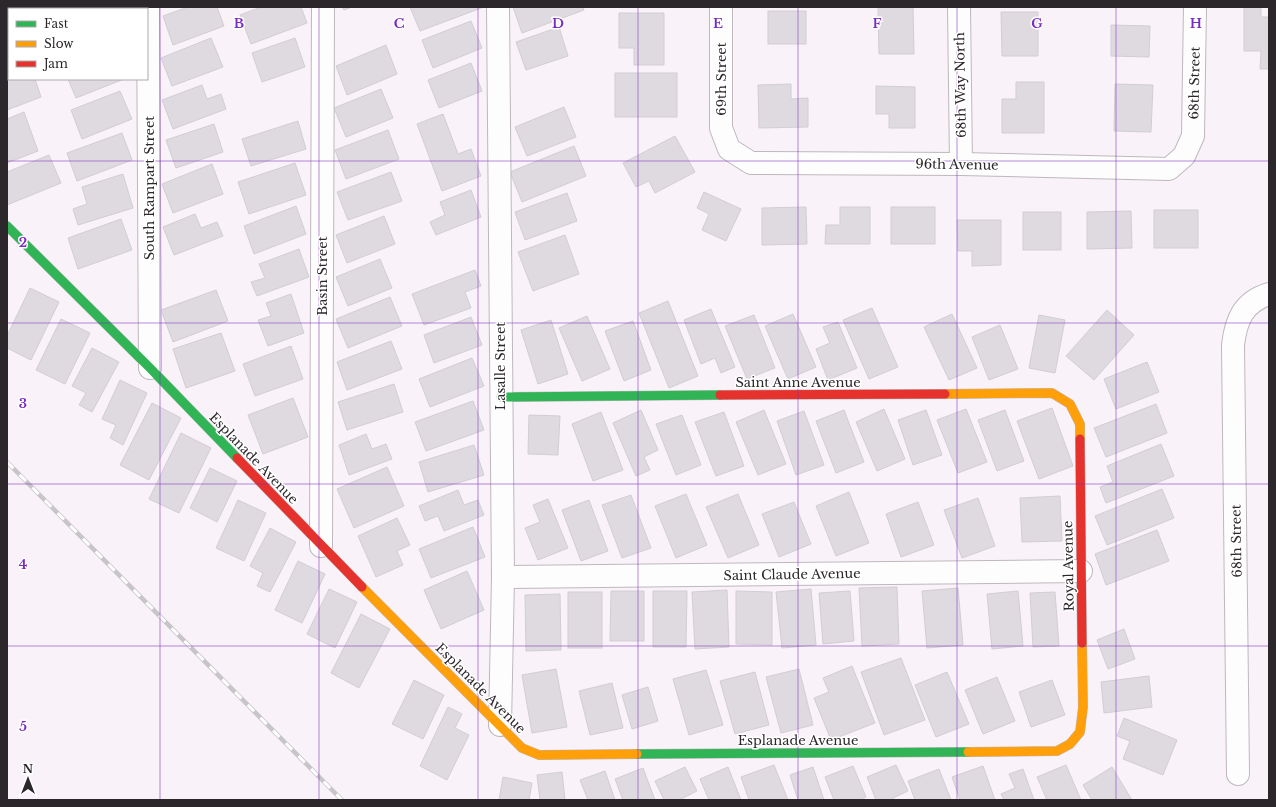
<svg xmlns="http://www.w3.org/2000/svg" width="1276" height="807" viewBox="0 0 1276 807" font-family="'Libre Baskerville',serif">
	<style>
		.building { fill: #dfdae0; stroke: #d1ced3 }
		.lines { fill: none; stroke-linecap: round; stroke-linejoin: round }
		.street-casing { stroke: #beb8bd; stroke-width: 24 }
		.fast-casing { stroke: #beb8bd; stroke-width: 10 }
		.slow-casing { stroke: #beb8bd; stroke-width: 10 }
		.jam-casing { stroke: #beb8bd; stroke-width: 10 }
		.street { stroke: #fefdfe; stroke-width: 22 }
		.fast { stroke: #30b455; stroke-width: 9 }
		.slow { stroke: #ff9f0a; stroke-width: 9 }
		.jam { stroke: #e5322d; stroke-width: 9 }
		.rail-casing { stroke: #c7c5c7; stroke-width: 4.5 }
		.rail { stroke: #fff; stroke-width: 3; stroke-dasharray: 9; stroke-linecap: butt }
		.grid { fill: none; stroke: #7b2cbf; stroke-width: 1; stroke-opacity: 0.55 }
		.labels { text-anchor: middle; stroke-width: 3; stroke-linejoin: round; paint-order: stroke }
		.street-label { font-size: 13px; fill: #2c272b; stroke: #fff }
		.grid-label { font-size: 13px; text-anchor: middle; font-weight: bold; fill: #7b2cbf; stroke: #fff; stroke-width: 3; stroke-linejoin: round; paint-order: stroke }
	</style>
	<rect width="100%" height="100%" fill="#f9f2f8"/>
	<g class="building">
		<path d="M90,7H124L125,9H85Z"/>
		<path d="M188,7H217L224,26L173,45L163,16Z"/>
		<path d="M261,7H301L307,23L251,44L240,15Z"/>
		<path d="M342,7H352L344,10Z"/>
		<path d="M410,7H484L420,31Z"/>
		<path d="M513,7H583L584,10L522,33Z"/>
		<path d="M878,7H913L914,54H879Z"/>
		<path d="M1244,7H1261V17H1269V69H1260L1261,51H1244Z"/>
		<rect x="768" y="11" width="38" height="33"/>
		<path d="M1001,12H1038V56H1002Z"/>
		<path d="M619,13H664V65H634V48H619Z"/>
		<path d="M9,16V56L7,57V17Z"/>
		<path d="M471,21L482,48L433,68L422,40Z"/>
		<path d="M1111,25L1150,26L1149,57L1111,56Z"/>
		<path d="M559,27L568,56L526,70L516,42Z"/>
		<path d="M211,38L223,67L172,86L161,58Z"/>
		<path d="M295,38L305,67L262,82L252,53Z"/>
		<path d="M386,45L397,74L347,95L336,66Z"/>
		<path d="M471,63L482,91L439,108L428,80Z"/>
		<path d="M7,65H9V79H35L41,97L7,110Z"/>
		<rect x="615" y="73" width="62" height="44"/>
		<path d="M68,79H124L76,98Z"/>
		<path d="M1016,82H1044V133H1002V99H1016Z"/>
		<path d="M791,84V99L808,98V127L759,128L758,85Z"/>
		<path d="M1115,84L1153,85L1151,132L1114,131Z"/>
		<path d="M202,85L207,99L221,94L226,109L173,129L162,100Z"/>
		<path d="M876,86L915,87V128H889V114H876Z"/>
		<path d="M381,89L393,118L346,137L334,108Z"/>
		<path d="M120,91L132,119L82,139L71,110Z"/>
		<path d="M564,107L576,137L527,156L515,127Z"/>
		<path d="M24,112L38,151L7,163V119Z"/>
		<path d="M443,114L458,154L471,149L481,176L442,191L417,124Z"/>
		<path d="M298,121L306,149L251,166L242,139Z"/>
		<path d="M214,124L223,152L176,168L166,140Z"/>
		<path d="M388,130L399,159L346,179L335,150Z"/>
		<path d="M122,133L132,160L77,181L67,153Z"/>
		<path d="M675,136L695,172L655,193L649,181L636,187L623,163Z"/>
		<path d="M574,146L586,176L522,202L510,172Z"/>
		<path d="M49,155L61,183L7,205V172Z"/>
		<path d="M295,163L306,195L249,214L238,182Z"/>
		<path d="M212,164L223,194L173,213L162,184Z"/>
		<path d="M391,172L402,201L348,220L337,192Z"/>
		<path d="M123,174L133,208L78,225L73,209L87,204L82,187Z"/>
		<path d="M471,190L481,217L436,235L430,222L445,215L440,202Z"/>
		<path d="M704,192L741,209L726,241L702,230L709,214L697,208Z"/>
		<path d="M567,193L577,221L525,240L515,212Z"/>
		<path d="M296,206L306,234L254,254L244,226Z"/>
		<path d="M806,207L807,244L762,245V208Z"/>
		<path d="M840,207H870V244H825L826,225H840Z"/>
		<rect x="891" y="207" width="44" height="37"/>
		<rect x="1154" y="210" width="44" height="38"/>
		<path d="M1131,211L1132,248L1087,249V212Z"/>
		<rect x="1023" y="212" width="38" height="38"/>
		<path d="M195,214L201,228L217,222L223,236L174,255L163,227Z"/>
		<path d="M384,216L395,244L347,263L336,235Z"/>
		<path d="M121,219L132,250L78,269L68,238Z"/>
		<path d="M957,220H1001V265L972,266V251H958Z"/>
		<path d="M565,235L579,274L533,291L518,252Z"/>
		<path d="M299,249L309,277L257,296L251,282L265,278L259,264Z"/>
		<path d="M380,259L392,288L348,306L336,277Z"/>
		<path d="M475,270L481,286L465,292L471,308L424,325L412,294Z"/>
		<path d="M30,288L59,302L31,360L7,348V336Z"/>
		<path d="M216,290L228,321L173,342L161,310Z"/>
		<path d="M291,294L304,333L268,346L258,320L271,316L266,303Z"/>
		<path d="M390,297L402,326L348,348L336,319Z"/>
		<path d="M668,301L698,376L669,388L639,313Z"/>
		<path d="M872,308L898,367L869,379L843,320Z"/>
		<path d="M711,309L735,367L721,373L715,358L701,364L684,320Z"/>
		<path d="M1107,310L1134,335L1094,380L1066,356Z"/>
		<path d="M793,314L816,367L788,379L765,326Z"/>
		<path d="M952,314L977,368L949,380L924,327Z"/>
		<path d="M754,315L775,368L747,379L725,326Z"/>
		<path d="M1039,315L1065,320L1055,373L1029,368Z"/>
		<path d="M587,316L610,369L582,381L559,328Z"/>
		<path d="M471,317L482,345L434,363L424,335Z"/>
		<path d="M61,319L90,333L65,384L36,370Z"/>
		<path d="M551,320L568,374L538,384L521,330Z"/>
		<path d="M633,321L651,370L624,381L605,331Z"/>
		<path d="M838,322L857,368L828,380L816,349L830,343L823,327Z"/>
		<path d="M1000,325L1018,369L989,380L972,337Z"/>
		<path d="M221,333L235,371L186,388L173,349Z"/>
		<path d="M391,341L402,369L347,390L337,362Z"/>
		<path d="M291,346L303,379L255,396L243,364Z"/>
		<path d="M92,348L119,362L92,412L79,405L86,393L72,386Z"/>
		<path d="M472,358L484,386L430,407L419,379Z"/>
		<path d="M1147,362L1159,392L1116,409L1104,379Z"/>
		<path d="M120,380L147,393L123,445L110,438L116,425L102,419Z"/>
		<path d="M394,384L403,412L347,430L338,402Z"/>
		<path d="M293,398L308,437L263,454L248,415Z"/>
		<path d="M473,401L484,430L426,451L415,422Z"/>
		<path d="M152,403L181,418L149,480L120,465Z"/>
		<path d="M1156,404L1167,433L1106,457L1094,428Z"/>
		<path d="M1052,408L1073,466L1039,479L1017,421Z"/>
		<path d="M884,409L905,459L877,471L856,422Z"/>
		<path d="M966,409L987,462L958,473L937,420Z"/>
		<path d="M641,410L658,450L644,457L650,470L636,476L613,423Z"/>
		<path d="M764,410L786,464L758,475L736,422Z"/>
		<path d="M844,410L864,462L836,473L816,421Z"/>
		<path d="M926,410L942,455L913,465L898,420Z"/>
		<path d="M1005,410L1024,461L997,471L978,420Z"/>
		<path d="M804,411L824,465L796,475L777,421Z"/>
		<path d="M601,412L623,470L593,481L572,424Z"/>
		<path d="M724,412L744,466L716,476L695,422Z"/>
		<path d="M529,415L560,416L558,455L528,454Z"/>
		<path d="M682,415L701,465L676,475L656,424Z"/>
		<path d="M181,433L211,448L179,513L149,499Z"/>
		<path d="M366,434L372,449L386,444L392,459L349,475L339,445Z"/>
		<path d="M1161,444L1174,476L1106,503L1100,487L1113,482L1107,466Z"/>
		<path d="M474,445L484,475L428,492L419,462Z"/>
		<path d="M387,467L404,506L354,528L337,489Z"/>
		<path d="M210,468L237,481L217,522L190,508Z"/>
		<path d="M1162,489L1174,518L1107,545L1095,516Z"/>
		<path d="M458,490L464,505L478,500L484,515L444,531L438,516L425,521L419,506Z"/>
		<path d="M849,492L869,543L836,556L816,506Z"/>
		<path d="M686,494L707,545L676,558L655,506Z"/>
		<path d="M738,494L759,545L728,558L706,507Z"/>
		<path d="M631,495L651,548L622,558L602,505Z"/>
		<path d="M1060,496L1062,541L1022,542L1020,498Z"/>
		<path d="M978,498L995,546L962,558L944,510Z"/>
		<path d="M548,499L568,548L538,560L525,528L540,522L533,505Z"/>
		<path d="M238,500L266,513L244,561L216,548Z"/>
		<path d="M589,500L608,551L581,561L562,510Z"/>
		<path d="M794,502L811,544L779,557L762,514Z"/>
		<path d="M918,502L934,545L901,557L886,514Z"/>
		<path d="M397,518L410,545L397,551L403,565L376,577L358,536Z"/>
		<path d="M473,527L485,557L431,578L419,549Z"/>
		<path d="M270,528L296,542L270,592L257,586L263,573L250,566Z"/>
		<path d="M1157,530L1169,561L1106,585L1095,554Z"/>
		<path d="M298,561L325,574L302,623L275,610Z"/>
		<path d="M467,571L484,610L441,629L424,590Z"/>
		<path d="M897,587L899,644L862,646L859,588Z"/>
		<path d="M958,588L963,645L927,648L922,591Z"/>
		<path d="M329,589L357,602L335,648L307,634Z"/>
		<path d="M811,589L816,645L782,648L776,592Z"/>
		<path d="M727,590L729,647L695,649L692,592Z"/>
		<path d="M611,591H644V641H610Z"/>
		<path d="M653,591H687L686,647H653Z"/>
		<path d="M736,591L772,592V645L736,644Z"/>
		<path d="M850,591L854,641L823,644L819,593Z"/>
		<path d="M1018,591L1023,646L992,649L987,594Z"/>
		<rect x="568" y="592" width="34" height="56"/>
		<path d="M1055,592L1059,646L1033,647L1030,593Z"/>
		<path d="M560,594L561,650L526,651L525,595Z"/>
		<path d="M361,614L390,629L359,688L331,673Z"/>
		<path d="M1124,629L1135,659L1108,669L1097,640Z"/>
		<path d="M901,658L925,720L884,735L861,672Z"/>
		<path d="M852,666L875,723L831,740L814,698L829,692L823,678Z"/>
		<path d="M556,669L567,727L532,733L522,675Z"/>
		<path d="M799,669L813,725L781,733L766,677Z"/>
		<path d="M706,670L723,725L689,735L673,679Z"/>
		<path d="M755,672L769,725L735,734L720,681Z"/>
		<path d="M947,672L969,724L936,737L915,685Z"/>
		<path d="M1149,676L1152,707L1104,713L1101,682Z"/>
		<path d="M997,677L1015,721L983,734L965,690Z"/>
		<path d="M414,680L444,695L423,739L392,724Z"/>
		<path d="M1052,680L1065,715L1031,727L1019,692Z"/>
		<path d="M612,683L623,728L590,735L579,691Z"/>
		<path d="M648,687L658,721L632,729L622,695Z"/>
		<path d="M448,707L462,714L455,728L469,735L447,780L420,766Z"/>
		<path d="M1124,718L1177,740L1163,775L1123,759L1130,741L1117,736Z"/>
		<path d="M774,765L788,800H749L741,777Z"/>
		<path d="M896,765L908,791L893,798L894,800H876L867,777Z"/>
		<path d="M1066,765L1081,800H1047L1037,777Z"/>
		<path d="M853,766L866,797L859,800H834L825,777Z"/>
		<path d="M983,766L995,800H960L952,777Z"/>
		<path d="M685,767L697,791L681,799L682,800H664L655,781Z"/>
		<path d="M728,767L741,800H709L700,779Z"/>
		<path d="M813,767L824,800H798L790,775Z"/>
		<path d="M1112,767L1132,800H1092L1083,785Z"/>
		<path d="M643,768L655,800H623L615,779Z"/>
		<path d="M939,769L951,800H915L908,781Z"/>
		<path d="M1023,769L1034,800H1004L1001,794L1015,788L1009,774Z"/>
		<path d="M605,771L615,800H588L580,780Z"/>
		<path d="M562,772L565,800H540L537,775Z"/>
		<path d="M503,777L532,783L529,800H499Z"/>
	</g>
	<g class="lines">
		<g class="street-casing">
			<g id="street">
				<path d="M148,7L150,368"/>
				<path d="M498,7L503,577L500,725"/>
				<path d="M721,7V128L729,149L751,163L961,164L1169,169L1184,156L1193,136L1195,7"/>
				<path d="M959,7L961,164"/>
				<path d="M321,546L323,7"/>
				<path d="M503,577L1081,571"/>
				<path d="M1238,774L1233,345C1236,320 1243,302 1269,294"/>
			</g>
		</g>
		<g class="fast-casing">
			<g id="fast">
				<path d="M7,226L150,368L237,458"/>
				<path d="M501,397L720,395"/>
				<path d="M637,754L968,752"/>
			</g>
		</g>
		<g class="slow-casing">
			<g id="slow">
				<path d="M945,394L1052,393L1070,404L1080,424V439"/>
				<path d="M362,587L522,748L539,755L637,754"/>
				<path d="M968,752L1057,751L1070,744L1080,732L1083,707L1082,643"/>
			</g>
		</g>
		<g class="jam-casing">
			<g id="jam">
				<path d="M720,395L945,394"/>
				<path d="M1080,439L1082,643"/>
				<path d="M237,458L362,587"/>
			</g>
		</g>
		<use href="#street" class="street"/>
		<use href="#fast" class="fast"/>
		<use href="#slow" class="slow"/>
		<use href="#jam" class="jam"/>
		<g class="rail-casing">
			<path id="rail" d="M7,462L342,800"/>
		</g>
		<use href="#rail" class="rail"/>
	</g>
	<path class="grid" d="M160,7V800M319,7V800M478,7V800M638,7V800M798,7V800M957,7V800M1116,7V800M7,161H1269M7,323H1269M7,484H1269M7,646H1269"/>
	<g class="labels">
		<g class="street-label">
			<text transform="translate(721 79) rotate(-90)" y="5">69th Street</text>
			<text transform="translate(1194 83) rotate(-89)" y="5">68th Street</text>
			<text transform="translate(960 85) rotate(-91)" y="5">68th Way North</text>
			<text transform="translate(957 164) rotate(1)" y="5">96th Avenue</text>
			<text transform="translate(149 188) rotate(-90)" y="5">South Rampart Street</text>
			<text transform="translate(322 276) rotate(-90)" y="5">Basin Street</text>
			<text transform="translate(500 366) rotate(-90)" y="5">Lasalle Street</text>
			<text x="798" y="387">Saint Anne Avenue</text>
			<text transform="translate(254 458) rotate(46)" y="5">Esplanade Avenue</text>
			<text transform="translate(1236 541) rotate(-91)" y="5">68th Street</text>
			<text transform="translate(1068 566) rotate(-91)" y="5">Royal Avenue</text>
			<text transform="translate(792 574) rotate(-1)" y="5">Saint Claude Avenue</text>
			<text transform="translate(481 688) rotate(45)" y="5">Esplanade Avenue</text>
			<text x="798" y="745">Esplanade Avenue</text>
		</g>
	</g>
	<g class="grid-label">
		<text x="239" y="28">B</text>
		<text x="399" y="28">C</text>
		<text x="558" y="28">D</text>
		<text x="718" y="28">E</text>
		<text x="877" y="28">F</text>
		<text x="1037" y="28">G</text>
		<text x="1196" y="28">H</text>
		<text x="23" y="247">2</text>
		<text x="23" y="408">3</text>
		<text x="23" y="569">4</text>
		<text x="23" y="731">5</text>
	</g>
	<rect width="1276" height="807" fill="none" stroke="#2c272b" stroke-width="16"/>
	<rect x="8" y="8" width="140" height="72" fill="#ffffff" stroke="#aba9aa"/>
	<rect x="16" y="21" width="20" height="6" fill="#30b455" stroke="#aba9aa"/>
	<text x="44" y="28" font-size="12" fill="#2c272b">Fast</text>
	<rect x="16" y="41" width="20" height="6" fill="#ff9f0a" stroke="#aba9aa"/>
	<text x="44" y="48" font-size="12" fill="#2c272b">Slow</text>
	<rect x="16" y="61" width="20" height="6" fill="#e5322d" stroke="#aba9aa"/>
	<text x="44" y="68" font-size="12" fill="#2c272b">Jam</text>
	<g transform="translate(28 779)" stroke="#ffffff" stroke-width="3" paint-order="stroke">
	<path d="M0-3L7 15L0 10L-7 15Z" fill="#2c272b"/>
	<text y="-6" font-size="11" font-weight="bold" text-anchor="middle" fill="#2c272b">N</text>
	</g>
</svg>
